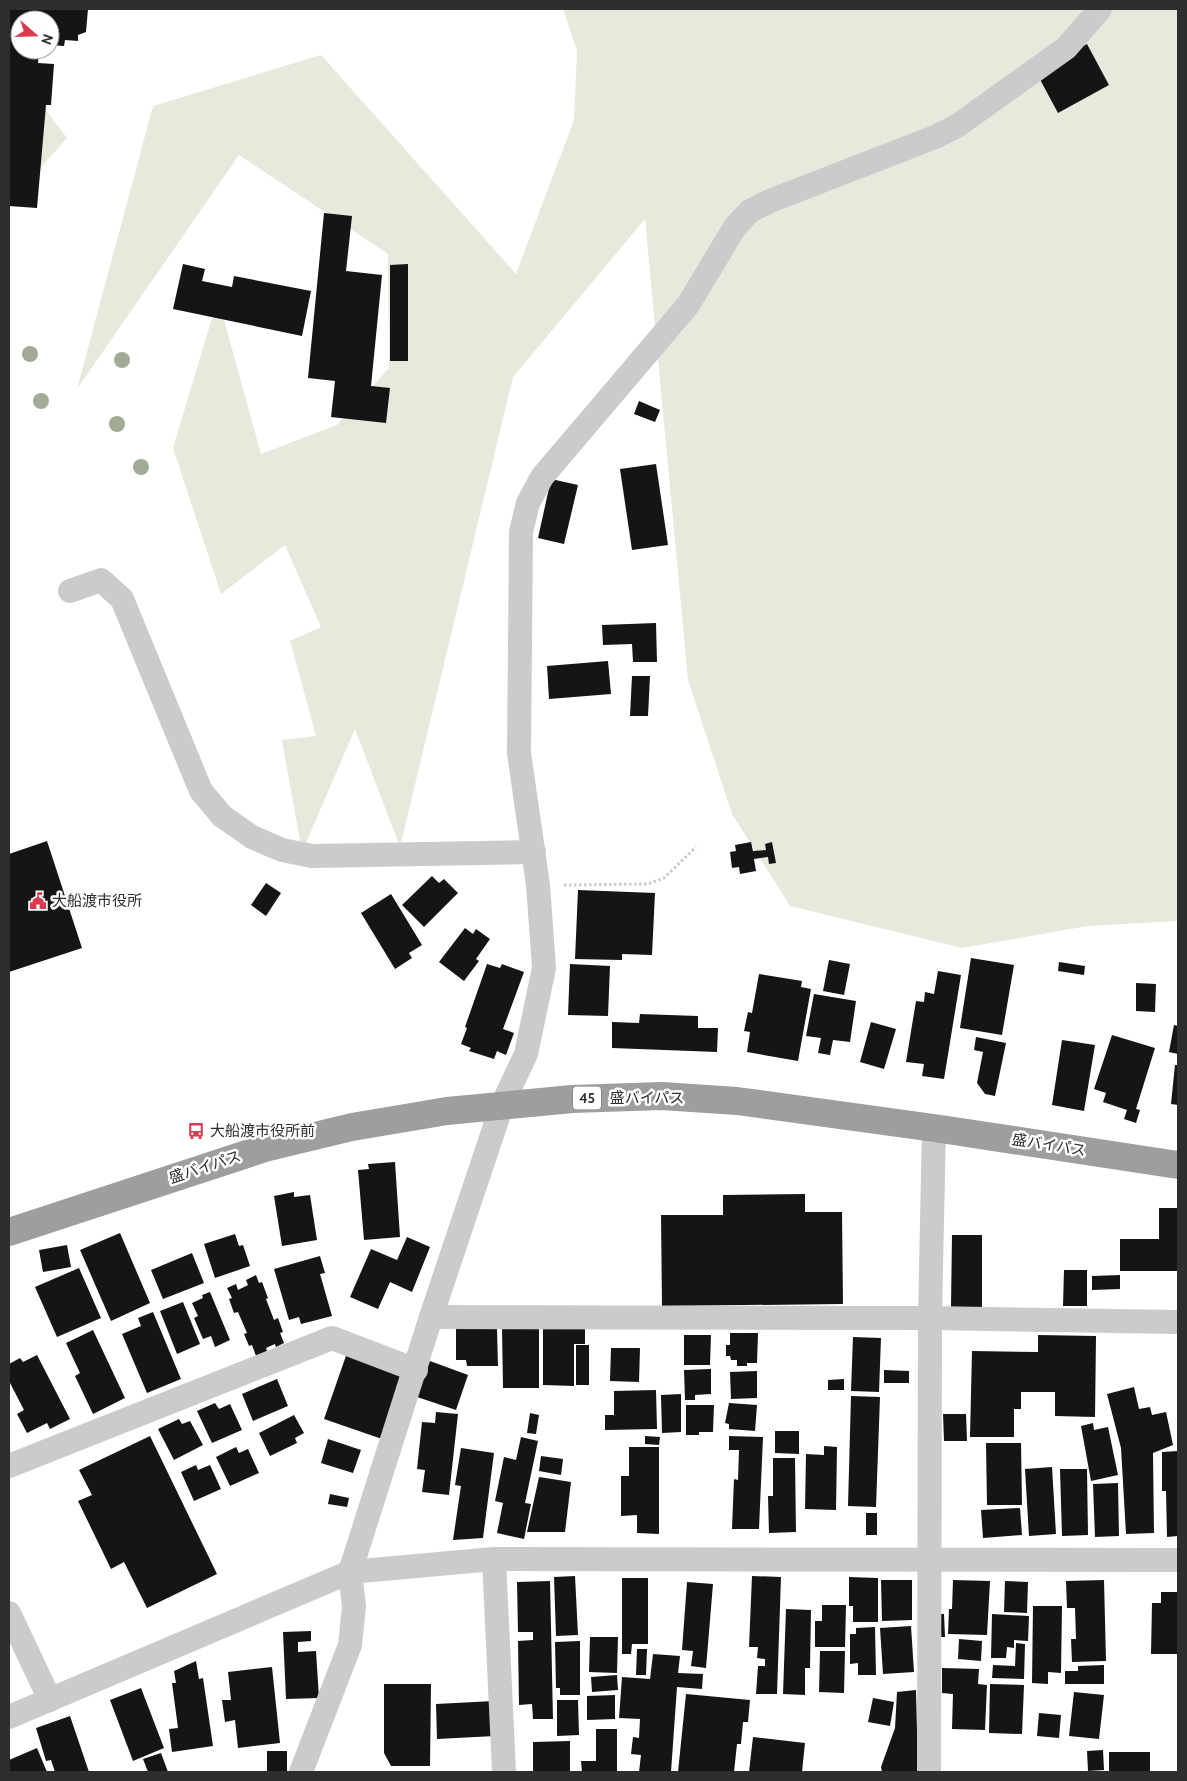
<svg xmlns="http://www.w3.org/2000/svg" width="1187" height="1781" viewBox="0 0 1187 1781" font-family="Cabin,'Noto Sans JP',sans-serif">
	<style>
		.green { fill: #e5eadc }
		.building { fill: #151515 }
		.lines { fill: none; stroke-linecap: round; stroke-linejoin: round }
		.path { stroke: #cbcbcb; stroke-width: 3; stroke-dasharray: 2.5 2.5; stroke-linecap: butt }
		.minor { stroke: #cbcbcb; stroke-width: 24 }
		.trunk { stroke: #9e9e9e; stroke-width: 28 }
		.tree { fill: #a1ab95 }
		.labels { text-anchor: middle; stroke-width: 5; stroke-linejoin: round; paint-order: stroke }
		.shield { fill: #fff; stroke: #6d6d6d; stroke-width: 1 }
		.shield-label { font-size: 14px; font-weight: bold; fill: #2e2e2e }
		.poi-label { font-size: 15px; fill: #2e2e2e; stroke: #fff; text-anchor: start }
		.street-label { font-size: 15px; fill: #2e2e2e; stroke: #fff }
	</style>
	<rect width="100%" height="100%" fill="#fff"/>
	<g class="green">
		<path d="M563,9H1178V921L1088,926L962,948L790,906L732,814L688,680L645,219L513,377L400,847L355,729L302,852L282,740L316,736L290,641L321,627L285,545L221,594L173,448L218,298L261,454L337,425L389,368L388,254L239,155L77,389L153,106L321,55L516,274L574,120L577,51Z"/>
		<path d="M9,62L67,138L9,203Z"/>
	</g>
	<g class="building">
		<path d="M9,9H88L86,32L78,35V41L65,40L64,46L50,45V20H20V50H39L38,63L54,64L51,105H46L37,208L9,206Z"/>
		<path d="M1087,44L1109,85L1058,113L1036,72Z"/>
		<path d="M324,213L352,216L346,271L382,275L371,386L390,388L386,423L331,417L335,381L308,378Z"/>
		<path d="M183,264L205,269L202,281L232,287L234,276L311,291L302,336L173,309Z"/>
		<path d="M408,264V361H390V265Z"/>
		<path d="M639,401L660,410L655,422L634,414Z"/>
		<path d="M656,464L668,545L632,550L620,469Z"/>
		<path d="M551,479L578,485L564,544L538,538Z"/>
		<path d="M656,623L657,662H633L632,644L603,645L602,625Z"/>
		<path d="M608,661L611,694L549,699L547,666Z"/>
		<path d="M632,676H650L648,716H630Z"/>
		<path d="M47,841L82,948L9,972V854Z"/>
		<path d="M751,842L753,851L766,850L765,844L772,842L776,863L769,864L768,857L754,859L756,871L740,874L739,867L732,868L730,852L736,851L735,845Z"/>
		<path d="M432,876L439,883L444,879L458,893L424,927L402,905Z"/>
		<path d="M266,883L281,893L266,916L251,905Z"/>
		<path d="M578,890L655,893L652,955L622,954V960L575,959Z"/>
		<path d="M391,894L422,945L409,953L412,958L395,969L361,913Z"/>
		<path d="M465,928L473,934L476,929L490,939L476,959L479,961L464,981L439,962Z"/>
		<path d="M971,958L1014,965L1002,1035L960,1028Z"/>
		<path d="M829,960L850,964L844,995L823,991Z"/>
		<path d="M1059,962L1085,966L1084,975L1058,971Z"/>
		<path d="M487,964L500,968L502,964L524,972L503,1029L514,1033L506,1055L497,1051L494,1059L469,1051L471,1048L461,1044L467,1028L465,1027Z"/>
		<path d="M570,964L610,966L608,1016L568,1015Z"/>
		<path d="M938,971L961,975L944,1079L922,1076L924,1064L906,1062L916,1001L924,1002L925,992L934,994Z"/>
		<path d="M759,974L802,981L801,987L811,989L798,1061L747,1052L750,1032L744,1031L748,1012L752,1013Z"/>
		<path d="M1136,983L1156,984L1155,1012L1136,1011Z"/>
		<path d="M814,994L856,1001L850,1042L833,1040L830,1055L818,1053L821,1038L806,1036Z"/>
		<path d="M640,1014L698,1016V1028H718L717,1052L612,1048V1022L639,1023Z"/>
		<path d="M871,1022L896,1029L884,1069L860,1062Z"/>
		<path d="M1174,1025L1178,1026V1054L1169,1052Z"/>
		<path d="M1112,1035L1155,1048L1136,1109L1140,1110L1136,1123L1124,1119L1127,1110L1103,1102L1106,1093L1094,1089Z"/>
		<path d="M976,1037L1006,1043L995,1096L985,1094L977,1083L983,1052L974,1050Z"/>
		<path d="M1062,1040L1095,1045L1084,1111L1052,1105Z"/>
		<path d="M1175,1065H1178V1105L1171,1104Z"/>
		<path d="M395,1162L400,1237L364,1240L358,1170L369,1169L368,1164Z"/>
		<path d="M294,1192V1197L310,1195L317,1240L282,1246L274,1196Z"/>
		<path d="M805,1194V1212H842L843,1304L662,1306L661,1215H723V1195Z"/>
		<path d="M1159,1208H1178V1271H1120V1239H1159Z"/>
		<path d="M120,1233L150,1303L111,1321L80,1250Z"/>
		<path d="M235,1234L239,1246L243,1245L250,1266L215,1278L204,1244Z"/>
		<path d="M952,1235H982V1307H951Z"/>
		<path d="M407,1237L430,1247L412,1292L390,1282L378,1309L350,1297L371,1249L397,1260Z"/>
		<path d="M67,1245L71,1267L43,1272L39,1250Z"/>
		<path d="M192,1253L204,1283L163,1299L151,1270Z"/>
		<path d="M320,1256L325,1273L320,1274L332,1316L301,1324L299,1317L289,1320L274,1269Z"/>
		<path d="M79,1268L101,1318L57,1337L35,1287Z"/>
		<path d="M1064,1270H1087V1306H1063Z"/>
		<path d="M256,1275L259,1283L262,1282L268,1298L266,1299L274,1320L278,1318L283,1332L280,1333L284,1343L276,1347L275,1344L266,1348L267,1351L256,1356L252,1345L249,1346L244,1334L247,1333L238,1312L234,1313L229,1299L232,1298L227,1288L236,1284L238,1290L248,1285L246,1280Z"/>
		<path d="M1120,1275V1289L1092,1290V1276Z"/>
		<path d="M210,1292L230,1340L215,1347L211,1336L203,1339L194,1318L198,1316L192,1303L203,1298L202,1295Z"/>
		<path d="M183,1302L200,1344L177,1354L160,1311Z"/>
		<path d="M153,1312L181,1379L147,1393L122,1334L141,1326L138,1318Z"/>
		<path d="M502,1328H539V1388H503Z"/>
		<path d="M543,1328L585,1329V1344H574V1386L543,1385Z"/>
		<path d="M456,1329H497L498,1366H467L466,1360H456Z"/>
		<path d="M93,1330L125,1398L93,1414L75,1376L80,1373L66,1343Z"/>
		<path d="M730,1333H758L757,1363H747V1366H737V1360H731L730,1356H726V1345H730Z"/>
		<path d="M684,1335H711L710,1365H684Z"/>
		<path d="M1038,1335L1096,1336L1095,1417L1055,1416V1392H1021V1409H1014V1437H970L972,1351L1038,1352Z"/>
		<path d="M853,1337L881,1338L879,1392L851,1391Z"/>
		<rect x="576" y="1345" width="13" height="40"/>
		<path d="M611,1348H640L639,1382L610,1381Z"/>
		<path d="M348,1350L406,1370L382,1439L324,1419Z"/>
		<path d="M37,1355L70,1419L50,1429L47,1423L27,1433L17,1414L24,1410L9,1381V1364L20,1358L23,1362Z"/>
		<path d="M430,1361L468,1375L456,1410L417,1397Z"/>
		<path d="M711,1369V1394L695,1395V1400H685L684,1370Z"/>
		<path d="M884,1370L909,1371V1383H884Z"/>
		<path d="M757,1371V1398L731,1399L730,1372Z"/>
		<path d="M277,1379L288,1406L253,1421L242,1394Z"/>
		<path d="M844,1379V1390H828V1380Z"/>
		<path d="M1134,1387L1139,1409L1150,1407L1152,1415L1166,1412L1173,1445L1153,1453L1154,1533L1126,1534L1121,1448L1107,1394Z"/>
		<path d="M656,1390L657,1429L605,1430V1415H614V1391Z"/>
		<path d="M681,1394V1432L662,1433L661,1395Z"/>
		<path d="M851,1396L880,1397L876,1507L848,1506Z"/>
		<path d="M215,1403L219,1409L230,1404L242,1430L212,1443L197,1411Z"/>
		<path d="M729,1403L757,1405L755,1431L729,1429V1424L725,1423Z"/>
		<path d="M686,1405H714L713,1432H699V1435H686Z"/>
		<path d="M436,1412L458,1414L449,1495L422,1492L425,1470L417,1469L422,1422L435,1423Z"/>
		<path d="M530,1413L539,1415L536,1434L527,1433Z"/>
		<path d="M943,1414H966L967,1441H944Z"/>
		<path d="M294,1415L304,1433L295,1438L297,1443L270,1456L259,1433Z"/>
		<path d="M179,1419L182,1424L190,1421L203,1445L174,1460L158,1429Z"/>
		<path d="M1093,1423L1094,1430L1108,1427L1118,1475L1091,1481L1081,1426Z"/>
		<path d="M775,1431H799V1454L775,1453Z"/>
		<path d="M150,1436L217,1574L147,1608L124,1562L111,1569L78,1501L92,1495L79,1470Z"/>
		<path d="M645,1436L660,1437L659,1445L645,1444Z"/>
		<path d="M729,1436L763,1437L759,1529H732L734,1479L738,1480L739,1450H729Z"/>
		<path d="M521,1437L538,1441L525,1503L531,1504L524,1539L497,1533L503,1503L495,1501L504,1457L516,1460Z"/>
		<path d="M328,1439L361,1450L353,1473L321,1463Z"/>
		<path d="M986,1443H1021L1022,1505H987Z"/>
		<path d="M824,1446L837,1447L836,1510L805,1509L806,1454L824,1455Z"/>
		<path d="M236,1447L239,1453L248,1449L259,1473L230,1486L216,1457Z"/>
		<path d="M629,1447H659V1534L637,1533V1515L621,1516V1476H629Z"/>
		<path d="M461,1448L494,1453L483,1538L453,1540L461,1486L455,1485Z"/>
		<path d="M1178,1451V1536L1167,1537L1166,1491H1162V1452Z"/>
		<path d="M541,1456L563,1459L561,1475L539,1471Z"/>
		<path d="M773,1458H795L796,1532L769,1533L768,1496H773Z"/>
		<path d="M196,1465L198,1470L210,1465L221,1489L194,1501L181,1472Z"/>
		<path d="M1052,1467L1056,1534L1029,1536L1025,1469Z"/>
		<path d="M1060,1469H1087L1088,1535L1062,1536Z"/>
		<path d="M539,1477L571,1482L565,1532H527Z"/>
		<path d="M1118,1483L1119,1536L1095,1537L1093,1484Z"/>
		<path d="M330,1494L349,1498L347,1507L328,1504Z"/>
		<path d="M1020,1508L1022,1535L983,1538L981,1510Z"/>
		<rect x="866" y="1513" width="11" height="22"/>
		<path d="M575,1576L578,1635L556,1636L554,1577Z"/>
		<path d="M752,1576L781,1577L777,1694H756L758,1666H765V1659L757,1658L758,1647H749Z"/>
		<path d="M849,1577L878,1578V1622H853V1606H849Z"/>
		<path d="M622,1578H648V1644H632L631,1654H622Z"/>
		<path d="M881,1580H912V1620L882,1621Z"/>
		<path d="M953,1580L990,1581L987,1635L948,1634L949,1609H952Z"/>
		<path d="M1104,1580L1106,1661L1072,1662L1071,1639H1076L1075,1608H1067L1066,1581Z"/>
		<path d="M550,1581L553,1719H533L532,1704L519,1705L518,1641L533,1640V1632H518L517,1582Z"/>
		<path d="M1005,1581L1028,1582L1027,1613L1004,1612Z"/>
		<path d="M687,1582L713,1584L706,1668L691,1666L693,1651L682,1650Z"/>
		<path d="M1161,1592H1178V1654H1151L1152,1603H1161Z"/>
		<path d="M822,1605H846L845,1647H815V1621H822Z"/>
		<path d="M1033,1606H1062L1061,1673L1048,1672V1684L1032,1683Z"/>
		<path d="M786,1609L811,1610L810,1668H805V1695L783,1694Z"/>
		<path d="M936,1614H944L945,1637H936Z"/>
		<path d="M992,1614L1029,1616L1028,1641L1014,1640V1648L1007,1647L1006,1658H991Z"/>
		<path d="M911,1626L914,1672L883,1674L880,1628Z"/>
		<path d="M875,1627L876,1675H858V1663L850,1664V1634H856V1628Z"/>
		<path d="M311,1631V1641L298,1642V1652L316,1651L319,1698L286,1699L283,1632Z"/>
		<path d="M590,1637H618L617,1673L589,1672Z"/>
		<path d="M959,1639L982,1641L981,1661L958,1659Z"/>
		<path d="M580,1641V1695H560V1688H556L555,1642Z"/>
		<path d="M1016,1643L1025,1644L1024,1679L992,1678L993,1665L1015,1666Z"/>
		<path d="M637,1649H647L646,1675H636Z"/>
		<path d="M820,1651H845L844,1693L819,1692Z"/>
		<path d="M653,1654L680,1656L678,1673L703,1674L702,1689L677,1687L671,1772H639L641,1755L631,1754L633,1737L639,1738L640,1719L619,1718L622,1677L650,1679Z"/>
		<path d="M196,1661L199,1679L203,1678L213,1746L172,1752L169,1729L178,1728L172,1683H176L174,1671Z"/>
		<path d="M1104,1665V1684H1065V1671H1078V1666Z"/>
		<path d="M272,1667L280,1743L238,1748L235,1720L225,1722L222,1700H231L228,1672Z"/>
		<path d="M942,1668L979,1669L978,1684L987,1685L985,1730L952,1729L953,1694L942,1693Z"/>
		<path d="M617,1675L618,1690L592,1692L591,1677Z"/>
		<path d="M384,1684H431L430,1766H391L384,1753Z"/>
		<path d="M990,1684L1024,1685L1022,1734L989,1733Z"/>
		<path d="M141,1688L164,1748L133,1761L110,1700Z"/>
		<path d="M916,1690L918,1772H882L881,1767L895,1728L897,1692Z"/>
		<path d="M1074,1692L1104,1695L1099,1739L1069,1736Z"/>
		<path d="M686,1694L750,1700L748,1722H743L741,1744H737L734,1772H678Z"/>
		<path d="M615,1695V1719L587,1720V1696Z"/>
		<path d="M873,1698L894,1702L890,1726L868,1722Z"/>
		<path d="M557,1700H578L579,1735L557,1736Z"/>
		<path d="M494,1701L495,1736L437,1739L436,1704Z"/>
		<path d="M1039,1713L1061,1715L1059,1738L1037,1736Z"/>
		<path d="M70,1716L89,1772H55L51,1760L46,1761L36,1728Z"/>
		<path d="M596,1729H617V1772H582L581,1761H596Z"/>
		<path d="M753,1737L805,1743L802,1772H749Z"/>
		<path d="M570,1741V1772H533V1742Z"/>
		<path d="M37,1748L47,1772H9V1760Z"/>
		<path d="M1103,1750L1104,1770L1088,1771L1087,1751Z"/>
		<rect x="267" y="1751" width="20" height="21"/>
		<rect x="1109" y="1752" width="41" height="20"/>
		<path d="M161,1753L168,1772H148L143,1759Z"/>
	</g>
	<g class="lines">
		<path class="path" d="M564,885L648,884L664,878L696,847"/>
		<g class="minor">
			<path d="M70,591L101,580L122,599L201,791L222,816L252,837L282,850L312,856L534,852"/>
			<path d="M431,1317L930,1318L1178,1322"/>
			<path d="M9,1466L332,1338L416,1370"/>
			<path d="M494,1559L504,1772"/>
			<path d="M9,1613L50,1700"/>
			<path d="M9,1717L350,1572L494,1559L1178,1560"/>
			<path d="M301,1772L350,1645L354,1606L350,1572L431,1317L502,1105L526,1054L544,968L538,885L519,753L521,532L528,503L542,477L688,305L735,227L750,211L770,201L935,137L957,126L1066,48L1100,9"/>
			<path d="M929,1772L930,1318L934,1128"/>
		</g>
		<path class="trunk" d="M9,1232L265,1148L352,1127L447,1111L572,1099L662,1096L737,1101L934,1128L1178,1165"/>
	</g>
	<g class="tree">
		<circle cx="30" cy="354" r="8"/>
		<circle cx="122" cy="360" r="8"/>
		<circle cx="41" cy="401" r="8"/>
		<circle cx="117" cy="424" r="8"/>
		<circle cx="141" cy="467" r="8"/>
	</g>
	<defs>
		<g id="civic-bare" transform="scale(1.35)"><path d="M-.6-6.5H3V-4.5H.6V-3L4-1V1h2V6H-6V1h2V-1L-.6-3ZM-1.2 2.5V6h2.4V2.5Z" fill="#db3950" stroke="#fff" stroke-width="2.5" paint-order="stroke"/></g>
		<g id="bus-bare" transform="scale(1.35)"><path d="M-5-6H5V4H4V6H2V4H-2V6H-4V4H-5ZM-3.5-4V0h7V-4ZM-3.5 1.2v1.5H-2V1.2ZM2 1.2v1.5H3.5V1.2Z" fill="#db3950" stroke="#fff" stroke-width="2.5" paint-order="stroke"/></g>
	</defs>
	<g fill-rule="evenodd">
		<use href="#civic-bare" x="38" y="901"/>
		<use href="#bus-bare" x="196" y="1131"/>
	</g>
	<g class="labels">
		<rect class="shield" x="573" y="1086.5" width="28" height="23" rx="4"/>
		<g class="shield-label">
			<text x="587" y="1103">45</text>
		</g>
		<g class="poi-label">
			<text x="52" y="906">大船渡市役所</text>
			<text x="210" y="1136">大船渡市役所前</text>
		</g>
		<g class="street-label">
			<text x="647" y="1103">盛バイパス</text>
			<text transform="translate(1049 1145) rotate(9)" y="5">盛バイパス</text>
			<text transform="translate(205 1167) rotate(-18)" y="5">盛バイパス</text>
		</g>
	</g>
	<rect width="1187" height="1781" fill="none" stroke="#2e2e2e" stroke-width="20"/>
	<g transform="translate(35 35) rotate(110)"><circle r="24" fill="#ffffff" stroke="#ababab"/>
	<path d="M0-4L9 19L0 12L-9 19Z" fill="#db3950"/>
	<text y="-8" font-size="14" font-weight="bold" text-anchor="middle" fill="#2e2e2e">N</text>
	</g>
</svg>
